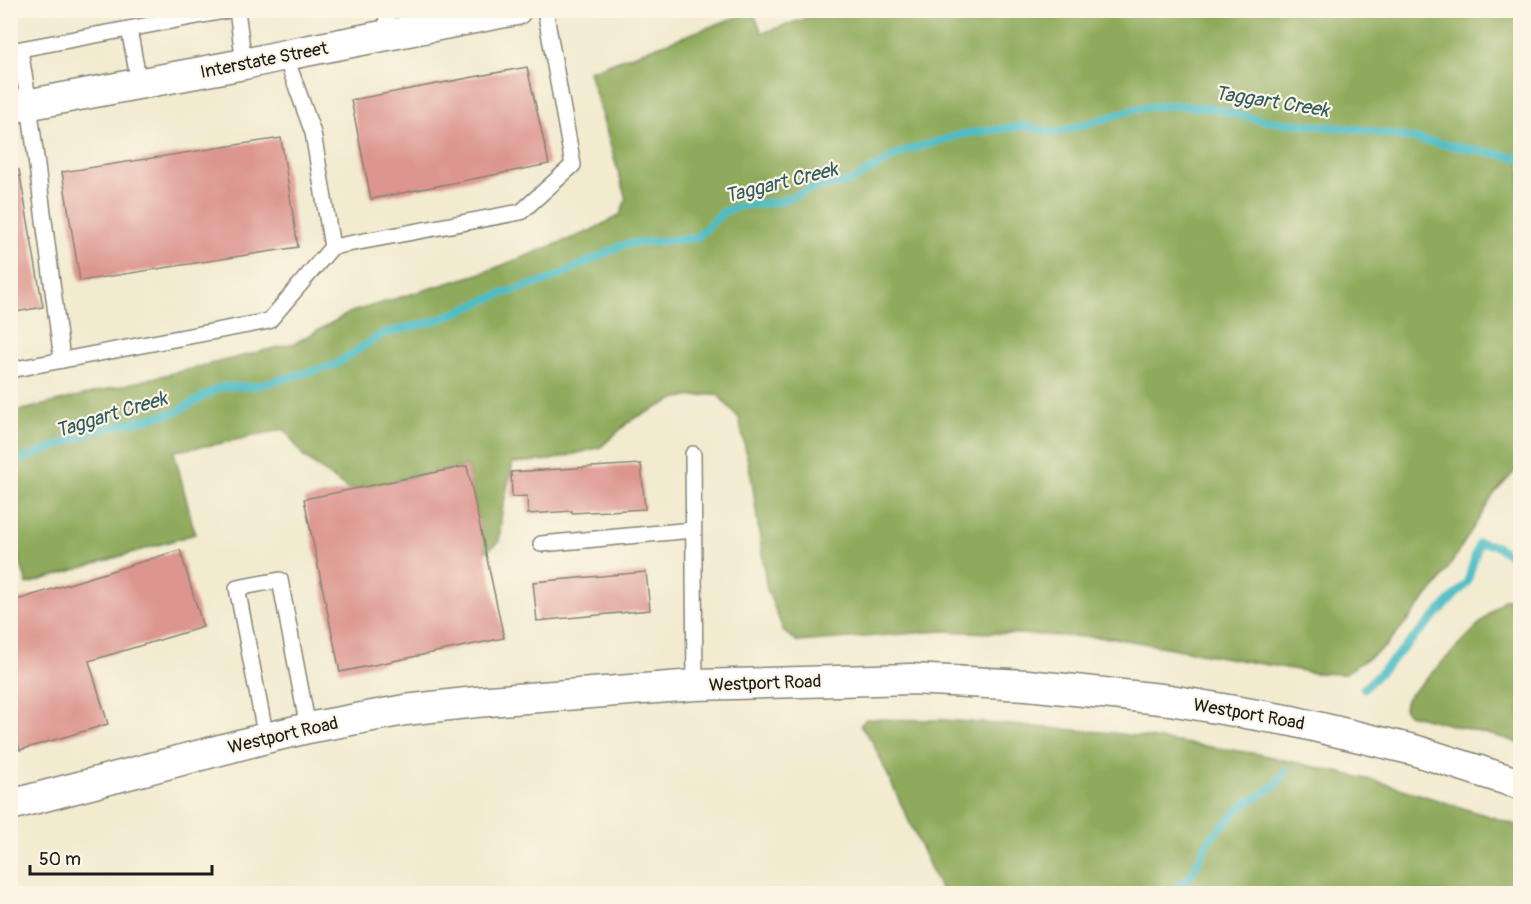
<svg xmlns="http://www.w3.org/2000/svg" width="1531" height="904" viewBox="0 0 1531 904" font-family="Pangolin,sans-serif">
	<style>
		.forest { fill: #8faa5c; stroke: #56633c; stroke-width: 1.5 }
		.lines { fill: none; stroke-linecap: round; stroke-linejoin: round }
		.stream { stroke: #4ebdc6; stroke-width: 8 }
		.building { fill: #dc958f }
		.service-casing { stroke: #878476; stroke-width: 18 }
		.minor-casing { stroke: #878476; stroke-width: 33 }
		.service { stroke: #fff; stroke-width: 15 }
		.minor { stroke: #fff; stroke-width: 30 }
		.labels { text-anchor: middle; stroke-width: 4.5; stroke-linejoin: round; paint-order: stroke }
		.street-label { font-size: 18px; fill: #1c1c1c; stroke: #fcf5e5 }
		.water-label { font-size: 20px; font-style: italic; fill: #305c60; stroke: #fcf5e5 }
	</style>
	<rect width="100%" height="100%" fill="#fcf5e5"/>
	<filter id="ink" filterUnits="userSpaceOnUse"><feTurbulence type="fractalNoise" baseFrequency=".0167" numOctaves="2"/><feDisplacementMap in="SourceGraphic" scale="12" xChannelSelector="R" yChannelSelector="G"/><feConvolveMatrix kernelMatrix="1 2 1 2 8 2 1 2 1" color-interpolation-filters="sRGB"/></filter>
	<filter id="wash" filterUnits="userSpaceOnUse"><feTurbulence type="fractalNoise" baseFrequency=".008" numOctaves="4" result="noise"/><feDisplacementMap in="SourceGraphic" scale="24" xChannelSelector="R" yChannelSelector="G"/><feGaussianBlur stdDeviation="1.35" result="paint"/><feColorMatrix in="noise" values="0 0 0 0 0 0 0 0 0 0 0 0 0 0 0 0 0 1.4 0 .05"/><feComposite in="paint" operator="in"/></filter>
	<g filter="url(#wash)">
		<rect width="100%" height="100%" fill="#f2ebd0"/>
		<g class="forest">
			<path d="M830,10L1520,11V466L1494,494L1439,583L1385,647L1344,674L1314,673L1114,638L942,631L798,642L784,632L767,589L752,481L739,418L717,394L677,398L631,420L601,447L551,460L513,463L502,511L499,542L485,552L467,466L349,490L304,457L284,429L218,444L174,451L195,534L27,584L11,533L10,413L295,343L351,312L485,272L590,231L620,215L626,199L589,71L753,11L762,33Z"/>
			<path d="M1520,599V744L1507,739L1408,714L1404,708L1406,699L1504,599Z"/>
			<path d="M866,719L944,720L1115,733L1259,754L1384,783L1520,826V893H942L872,741L860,726Z"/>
		</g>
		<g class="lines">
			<g class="stream">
				<path d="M10,464L98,430L176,412L220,387L256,386L335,365L382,334L438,320L501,294L549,280L625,244L696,238L723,212L739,206L778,202L815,188L850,182L902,152L963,134L1024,126L1056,133L1139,108L1172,105L1209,108L1266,121L1365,130L1520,158"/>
				<path d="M1364,688L1377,676L1467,583L1479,543L1494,545L1520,561"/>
				<path d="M1171,894L1191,875L1209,840L1241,807L1276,785L1285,771"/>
			</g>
		</g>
		<g id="blocks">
			<g class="building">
				<path d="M527,67L549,164L371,199L351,100Z"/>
				<path d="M281,138L298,247L80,281L62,172Z"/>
				<path d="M19,170L43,307L10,313V171Z"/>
				<path d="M641,464L645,509L572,513V511L528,514L527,496L512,497L511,472Z"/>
				<path d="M467,466L504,638L340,672L304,499Z"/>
				<path d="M180,550L203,627L89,661L108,724L20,750L10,718V602Z"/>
				<path d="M646,572L650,610L537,621L533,582Z"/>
			</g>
		</g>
	</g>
	<g filter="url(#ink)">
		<use href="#blocks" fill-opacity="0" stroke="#878476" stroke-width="1.5"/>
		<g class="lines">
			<g class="service-casing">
				<g id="service">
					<path d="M237,10L244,64"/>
					<path d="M385,10L390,35"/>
					<path d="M129,29L139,83"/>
					<path d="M20,50L29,104L62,360"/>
					<path d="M10,51L230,10"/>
					<path d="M285,55L313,133L332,247"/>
					<path d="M10,370L269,321L332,247L521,212L573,165L545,10"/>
					<path d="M693,454L695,685"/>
					<path d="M541,544L693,530"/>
					<path d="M266,738L237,588L280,580L308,728"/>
				</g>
			</g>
			<g class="minor-casing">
				<g id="minor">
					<path d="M10,108L244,64L285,55L516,10"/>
					<path d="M10,805L266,738L308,728L405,710L476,702L695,685L911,679L1027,685L1170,700L1292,721L1414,750L1520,784"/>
				</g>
			</g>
			<use href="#service" class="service"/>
			<use href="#minor" class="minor"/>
		</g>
	</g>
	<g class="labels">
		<g class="street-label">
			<text transform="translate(264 60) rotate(-11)" y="6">Interstate Street</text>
			<text transform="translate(765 683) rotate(-2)" y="6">Westport Road</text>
			<text transform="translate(1249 714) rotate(10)" y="6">Westport Road</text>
			<text transform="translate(283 735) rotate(-13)" y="6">Westport Road</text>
		</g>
		<g class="water-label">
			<text transform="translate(1272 101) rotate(9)" y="7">Taggart Creek</text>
			<text transform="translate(781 182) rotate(-14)" y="7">Taggart Creek</text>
			<text transform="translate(111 414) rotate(-17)" y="7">Taggart Creek</text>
		</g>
	</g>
	<rect width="1531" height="904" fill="none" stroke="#fcf5e5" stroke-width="36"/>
	<path d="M30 865v9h182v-9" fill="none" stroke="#1c1c1c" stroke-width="3"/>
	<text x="39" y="865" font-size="18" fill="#1c1c1c" stroke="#fcf5e5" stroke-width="4.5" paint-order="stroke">50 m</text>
</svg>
